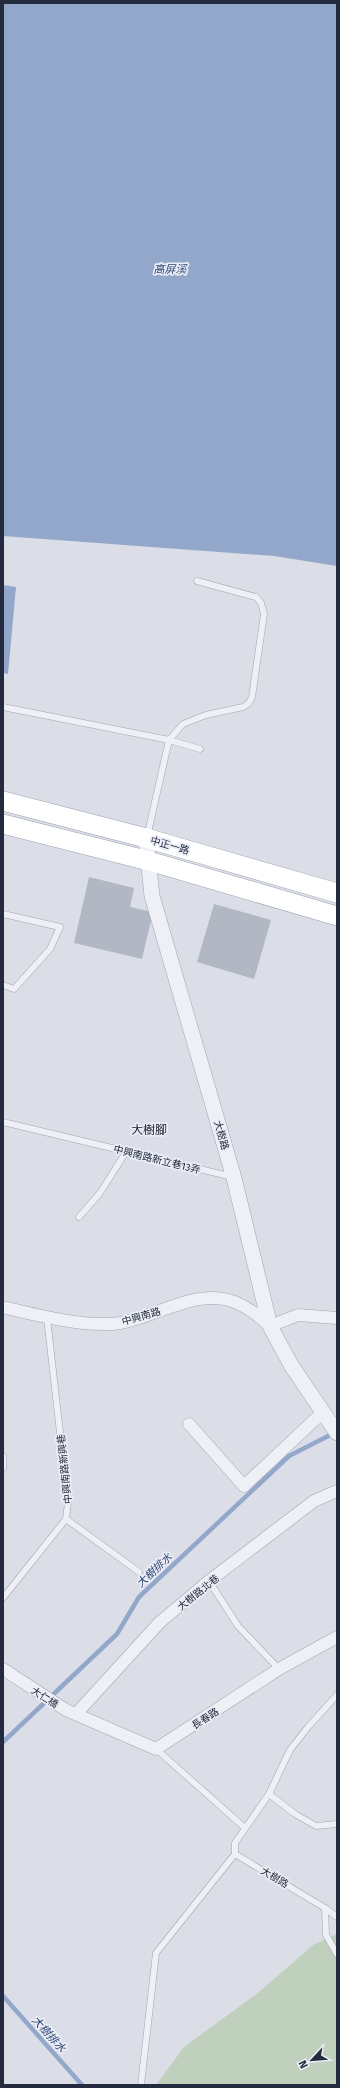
<svg xmlns="http://www.w3.org/2000/svg" width="340" height="2088" viewBox="0 0 340 2088" font-family="'Fira Sans','Noto Sans TC',sans-serif">
	<style>
		.green { fill: #bfd1bc }
		.water { fill: #93a7ca }
		.lines { fill: none; stroke-linecap: round; stroke-linejoin: round }
		.stream { stroke: #93a7ca; stroke-width: 4.5 }
		.building { fill: #b2b7c4 }
		.service-casing { stroke: #a0a5b1; stroke-width: 7 }
		.minor-casing { stroke: #a0a5b1; stroke-width: 13 }
		.tertiary-casing { stroke: #a0a5b1; stroke-width: 16 }
		.primary-casing { stroke: #9aa1b3; stroke-width: 20 }
		.service { stroke: #eef0f5; stroke-width: 6 }
		.minor { stroke: #eef0f5; stroke-width: 12 }
		.tertiary { stroke: #eef0f5; stroke-width: 15 }
		.primary { stroke: #fff; stroke-width: 19 }
		.labels { text-anchor: middle; stroke-width: 3.5; stroke-linejoin: round; paint-order: stroke }
		.street-label { font-size: 10px; fill: #242b3e; stroke: #eaedf5 }
		.water-label { font-size: 11px; font-style: italic; fill: #2c4474; stroke: #eaedf5 }
		.quarter-label { font-size: 12px; fill: #171c2e; stroke: #eaedf5 }
	</style>
	<rect width="100%" height="100%" fill="#dbdee7"/>
	<path class="green" d="M337,1934V2085H156L184,2047L259,1992L313,1945Z"/>
	<g class="water">
		<path d="M3,3H337V566L274,556L3,536Z"/>
		<path d="M3,585L16,587L8,674L3,673Z"/>
	</g>
	<g class="lines">
		<g class="stream">
			<path d="M3,1742L117,1634L139,1597L289,1456L334,1433"/>
			<path d="M3,1996L82,2085"/>
		</g>
	</g>
	<g class="building">
		<path d="M89,877L134,888L130,907L153,912L142,959L74,943Z"/>
		<path d="M214,904L271,920L254,979L197,962Z"/>
	</g>
	<g class="lines">
		<g class="service-casing">
			<g id="service">
				<path d="M3,707L169,740L200,749"/>
				<path d="M147,837L169,740L183,724L206,715L243,707L249,703L252,697L264,614L261,603L256,597L197,581"/>
				<path d="M3,914L60,927L50,949L14,989L3,985"/>
				<path d="M3,1122L233,1177"/>
				<path d="M79,1217L100,1193L126,1152"/>
				<path d="M3,1456V1468"/>
				<path d="M66,1519L139,1572"/>
				<path d="M209,1581L238,1626L279,1669"/>
				<path d="M3,1598L66,1519L68,1503L47,1318"/>
				<path d="M337,1695L308,1727L290,1750L269,1794L235,1843V1854L325,1908L337,1917"/>
				<path d="M156,1749L245,1828"/>
				<path d="M269,1794L295,1814L316,1826L337,1824"/>
				<path d="M325,1908L326,1935L337,1954"/>
				<path d="M141,2085L156,1953L235,1854"/>
			</g>
		</g>
		<g class="minor-casing">
			<g id="minor">
				<path d="M3,1307C36,1315 87,1328 120,1323C160,1316 204,1283 243,1306C253,1311 262,1319 270,1326L298,1315L337,1318"/>
				<path d="M189,1424L244,1486L323,1412"/>
				<path d="M3,1669L66,1710L156,1749L279,1669L337,1637"/>
				<path d="M76,1714L160,1622L209,1581L314,1501L337,1491"/>
			</g>
		</g>
		<g class="tertiary-casing">
			<path id="tertiary" d="M146,838L152,896L234,1178L270,1326L291,1365L337,1433"/>
		</g>
		<g class="primary-casing">
			<g id="primary">
				<path d="M3,801L146,838L337,893"/>
				<path d="M3,824L149,861L337,916"/>
			</g>
		</g>
		<use href="#service" class="service"/>
		<use href="#minor" class="minor"/>
		<use href="#tertiary" class="tertiary"/>
		<use href="#primary" class="primary"/>
	</g>
	<g class="labels">
		<g class="street-label">
			<text transform="translate(170 845) rotate(16)" y="4">中正一路</text>
			<text transform="translate(222 1135) rotate(74)" y="4">大樹路</text>
			<text transform="translate(157 1159) rotate(14)" y="4">中興南路新立巷13弄</text>
			<text transform="translate(141 1316) rotate(-16)" y="4">中興南路</text>
			<text transform="translate(64 1469) rotate(-96)" y="4">中興南路新興巷</text>
			<text transform="translate(198 1592) rotate(-39)" y="4">大樹路北巷</text>
			<text transform="translate(45 1697) rotate(33)" y="4">大仁橋</text>
			<text transform="translate(205 1718) rotate(-33)" y="4">長春路</text>
			<text transform="translate(275 1877) rotate(31)" y="4">大樹路</text>
		</g>
		<g class="water-label">
			<text x="170" y="273">高屏溪</text>
			<text transform="translate(154 1570) rotate(-43)" y="4">大樹排水</text>
			<text transform="translate(49 2034) rotate(48)" y="4">大樹排水</text>
		</g>
		<g class="quarter-label">
			<text x="149" y="1134">大樹腳</text>
		</g>
	</g>
	<rect width="340" height="2088" fill="none" stroke="#242b3e" stroke-width="8"/>
	<g transform="translate(312 2060) rotate(244)" stroke="#eaedf5" stroke-width="3" paint-order="stroke">
	<path d="M0-3L7 15L0 10L-7 15Z" fill="#242b3e"/>
	<text y="-6" font-size="11" font-weight="bold" text-anchor="middle" fill="#242b3e">N</text>
	</g>
</svg>
